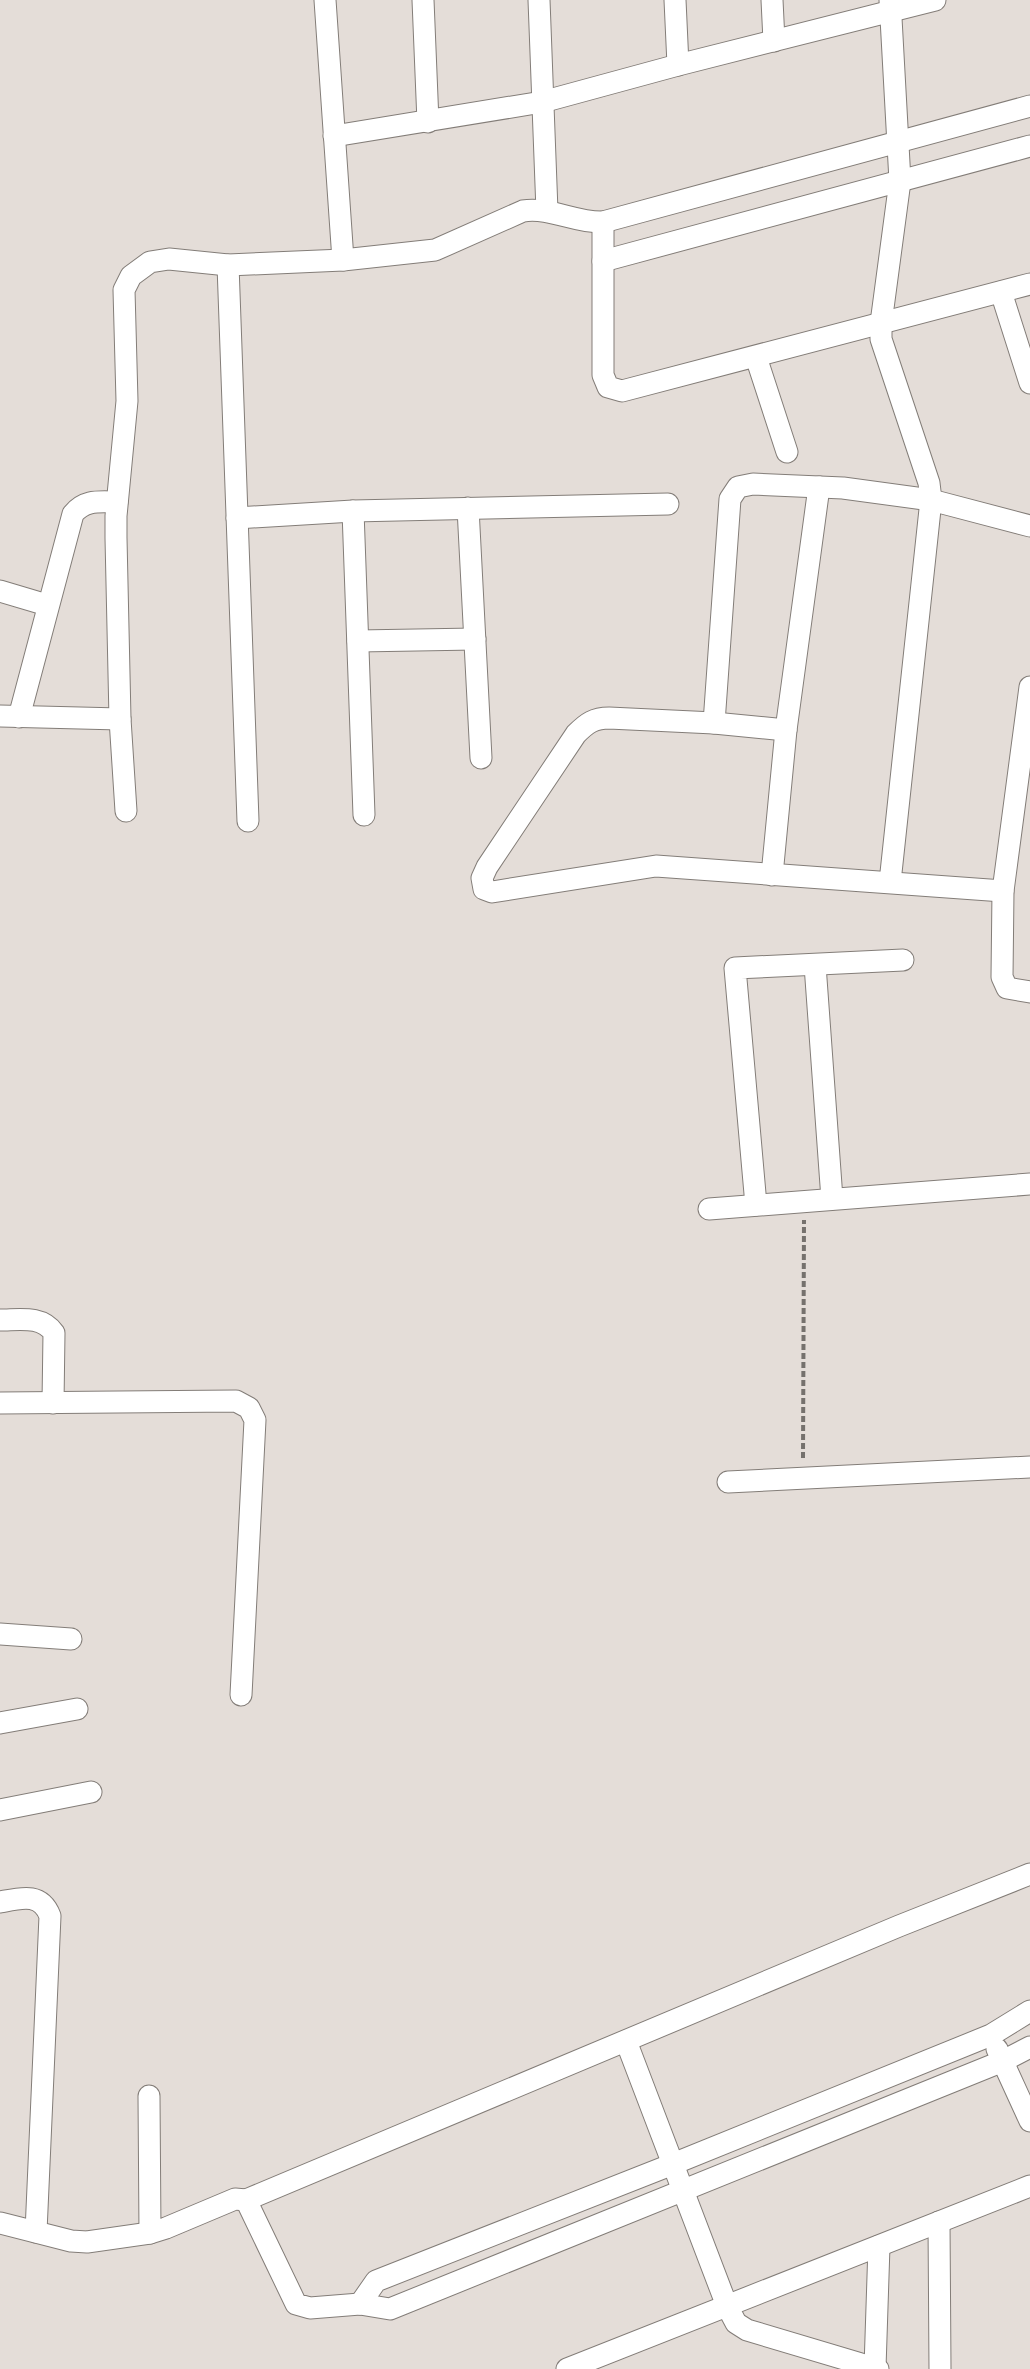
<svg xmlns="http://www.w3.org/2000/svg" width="1030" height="2369" viewBox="0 0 1030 2369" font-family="'Nunito Sans',sans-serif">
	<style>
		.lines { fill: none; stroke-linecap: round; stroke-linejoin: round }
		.minor-casing { stroke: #837d78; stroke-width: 23 }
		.path { stroke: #75716d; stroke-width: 4; stroke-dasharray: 6 3; stroke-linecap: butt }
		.minor { stroke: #fff; stroke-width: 21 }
	</style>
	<rect width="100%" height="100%" fill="#e4ddd8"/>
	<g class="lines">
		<g class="minor-casing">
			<g id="minor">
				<path d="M325,0L343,260"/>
				<path d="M423,0L428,122"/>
				<path d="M539,0L547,211"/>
				<path d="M675,0L678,65"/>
				<path d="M772,0L774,41"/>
				<path d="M334,136L542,102L678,65L935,0"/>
				<path d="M603,222V375L608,387L622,391L1030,284"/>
				<path d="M603,261L1030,146"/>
				<path d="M228,265L248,821"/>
				<path d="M1001,292L1030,383"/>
				<path d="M756,357L787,452"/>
				<path d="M468,508L481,758"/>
				<path d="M353,511L364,815"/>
				<path d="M237,518L353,511L668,504"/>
				<path d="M0,591L47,605"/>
				<path d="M358,641L475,639"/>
				<path d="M1030,687L1003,891L1002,977L1007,988L1030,992"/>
				<path d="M0,716L120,719"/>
				<path d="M19,717L73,514C85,499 100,502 117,502"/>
				<path d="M714,723L730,499L738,487L753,484L843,488L931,500L1030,526"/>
				<path d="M786,730L714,723L609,718C594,718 587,723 576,734L487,867L482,878L484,889L492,892L656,866L1003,891"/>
				<path d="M126,811L120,719L116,538V516L127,401L124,290L131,276L150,262L169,259L228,265L343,260L435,250L523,211C551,207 575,223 603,222L1030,106"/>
				<path d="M772,875L786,730L819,487"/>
				<path d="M890,882L931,500L929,483L881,339V323L900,181L890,0"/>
				<path d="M815,965L832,1199"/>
				<path d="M756,1205L735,968L903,960"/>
				<path d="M709,1209L1030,1184"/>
				<path d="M0,1320C19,1320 42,1315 54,1333L53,1403"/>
				<path d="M0,1403L236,1401L249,1408L255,1420L241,1695"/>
				<path d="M728,1482L1030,1467"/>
				<path d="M0,1634L71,1639"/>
				<path d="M0,1723L77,1709"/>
				<path d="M0,1810L91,1792"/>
				<path d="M0,1902C21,1898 41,1892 50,1916L36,2232"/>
				<path d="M626,2041L727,2306L736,2323L747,2330L878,2369"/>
				<path d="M997,2049L1030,2121"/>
				<path d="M149,2096L150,2233"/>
				<path d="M246,2200L899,1926L1030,1874"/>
				<path d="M939,2222L940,2369"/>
				<path d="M0,2223L71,2241L87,2242L150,2233L166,2228L235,2199L246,2200L296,2304L310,2308L360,2304L390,2309L1003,2061L1030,2047"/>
				<path d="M360,2304L376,2281L673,2164L991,2035L1030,2011"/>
				<path d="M875,2368L879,2246"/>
				<path d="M567,2369L1030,2186"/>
			</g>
		</g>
		<path class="path" d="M803,1458L804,1220"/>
		<use href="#minor" class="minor"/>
	</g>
</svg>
